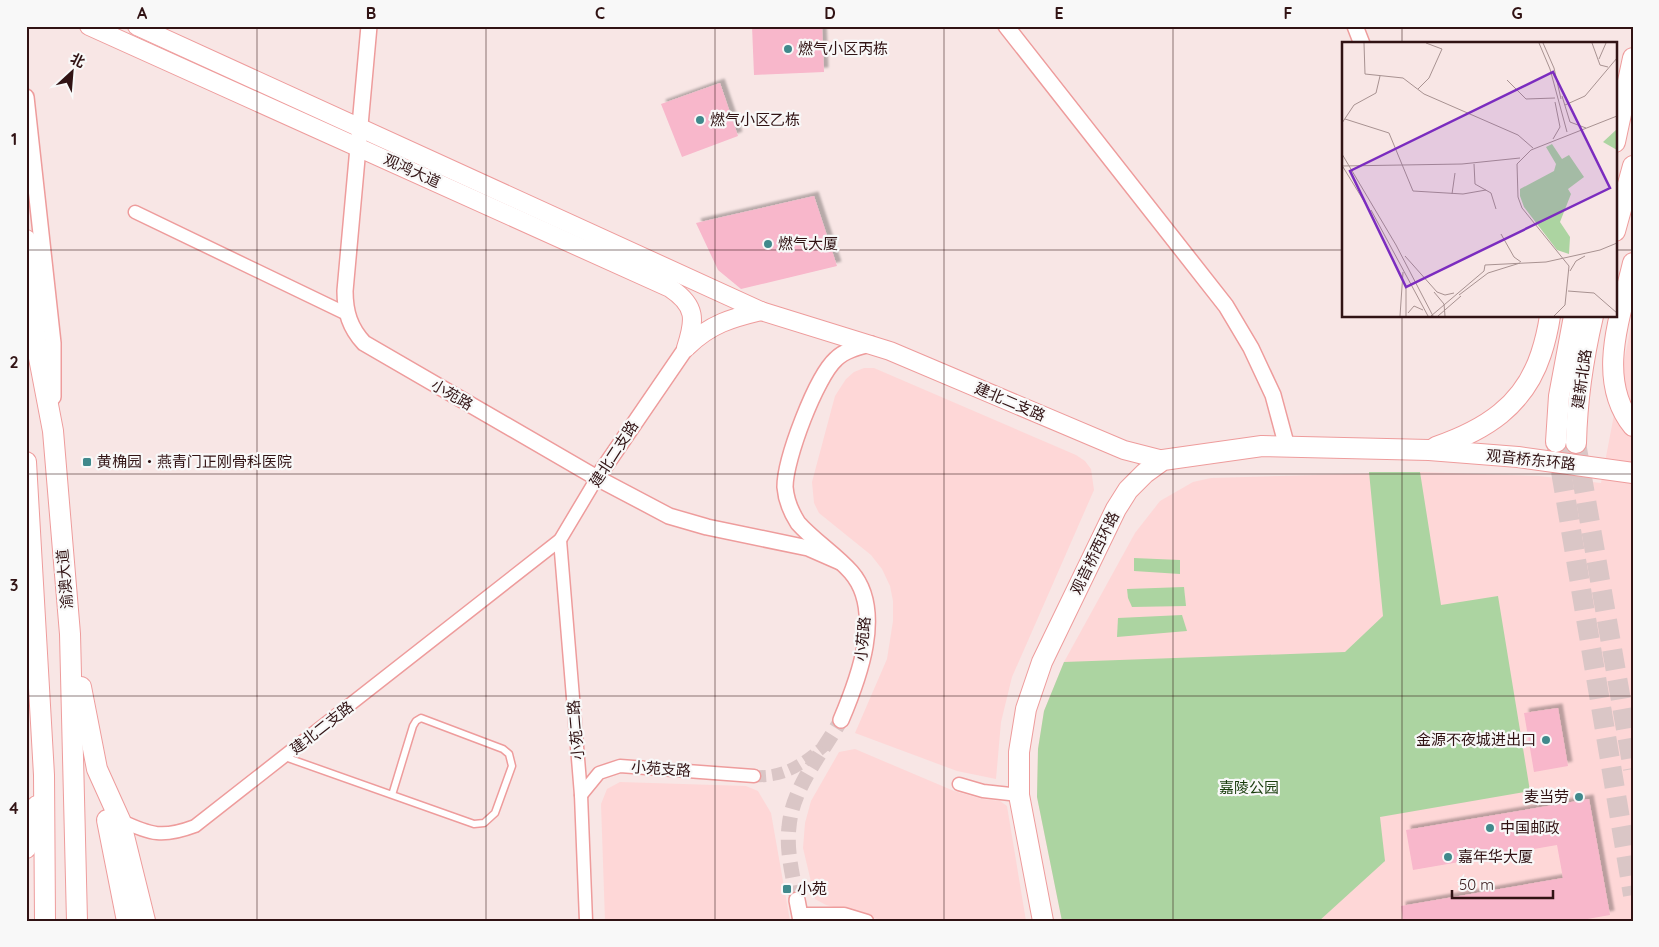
<svg xmlns="http://www.w3.org/2000/svg" width="1659" height="947" viewBox="0 0 1659 947" font-family="Quicksand,'Noto Sans SC',sans-serif">
	<style>
		.built { fill: #fed7d7 }
		.green { fill: #acd4a1 }
		.building { fill: #f8b7cb; filter: url(#shadow) }
		.lines { fill: none; stroke-linecap: round; stroke-linejoin: round }
		.minor-tunnel { stroke: #dac6c6; stroke-width: 12; stroke-dasharray: 12 6; stroke-linecap: butt }
		.tertiary-tunnel { stroke: #dac6c6; stroke-width: 15; stroke-dasharray: 15 8; stroke-linecap: butt }
		.primary-tunnel { stroke: #dac6c6; stroke-width: 20; stroke-dasharray: 20 10; stroke-linecap: butt }
		.service-casing { stroke: #ee9c9c; stroke-width: 9 }
		.minor-casing { stroke: #ee9c9c; stroke-width: 15 }
		.tertiary-casing { stroke: #ee9c9c; stroke-width: 18 }
		.secondary-casing { stroke: #ee9c9c; stroke-width: 20 }
		.primary-casing { stroke: #ee9c9c; stroke-width: 22 }
		.service { stroke: #fff; stroke-width: 6 }
		.minor { stroke: #fff; stroke-width: 12 }
		.tertiary { stroke: #fff; stroke-width: 15 }
		.secondary { stroke: #fff; stroke-width: 18 }
		.primary { stroke: #fff; stroke-width: 20 }
		.grid { fill: none; stroke: #311314; stroke-width: 1; stroke-opacity: 0.55 }
		.poi-dot { fill: #40898c; stroke: #f8f8f8; stroke-width: 2 }
		.labels { text-anchor: middle; stroke-width: 4.5; stroke-linejoin: round; paint-order: stroke }
		.poi-label { font-size: 15px; fill: #311314; stroke: #f8f8f8; text-anchor: start }
		.street-label { font-size: 15px; fill: #311314; stroke: #f8f8f8 }
		.park-label { font-size: 15px; fill: #183c0c; stroke: #f8f8f8 }
		.inset-road { fill: none; stroke: #a89291; stroke-width: 1 }
		.view { fill: #7b2cbf; fill-opacity: 0.15; stroke: #7b2cbf; stroke-width: 2.5 }
		.inset-edge { fill: none; stroke: #311314; stroke-width: 2.5 }
		.neatline { fill: none; stroke: #311314; stroke-width: 2 }
		.grid-label { font-size: 16px; text-anchor: middle; font-weight: bold; fill: #311314 }
	</style>
	<defs>
		<filter id="shadow"><feDropShadow dx="4.5" dy="-4.5" stdDeviation="1" flood-color="#0004"/></filter>
	</defs>
	<rect width="100%" height="100%" fill="#f8e6e5"/>
	<g class="built">
		<path d="M1633,315V921H1062L1037,797L1038,749L1044,711L1064,662L1135,533L1160,501L1193,482L1211,478L1420,472L1539,476L1601,483Z"/>
		<path d="M864,368H874L1076,455L1085,461L1091,469L1094,490L1012,677L1001,722L996,779L957,771L855,733L887,659L893,621V601L890,586L882,569L871,555L819,513L814,503L812,482L835,396L846,379L854,372Z"/>
		<path d="M855,749L954,791L982,799L1000,801L1007,806L1026,921H885L826,905L815,899L803,848L805,823L811,801L839,752Z"/>
		<path d="M620,782L746,786L758,791L771,813L790,921H605L601,804L607,789Z"/>
	</g>
	<g class="green">
		<path d="M1369,472H1420L1441,605L1498,596L1530,791L1380,817L1385,861L1319,921H1062L1037,797L1038,749L1044,711L1064,662L1345,652L1383,616Z"/>
		<path d="M1134,558L1180,560V574L1134,571Z"/>
		<path d="M1184,587L1186,606L1132,607L1128,598L1127,589Z"/>
		<path d="M1182,615L1187,631L1117,637L1118,618Z"/>
	</g>
	<g class="building">
		<path d="M752,26H822L824,72L754,75Z"/>
		<path d="M720,83L738,136L682,157L661,104Z"/>
		<path d="M814,196L837,266L741,289L718,270L696,223Z"/>
		<path d="M1558,708L1568,766L1534,772L1524,713Z"/>
		<path d="M1589,799L1610,915L1576,921H1403L1401,906L1563,878L1557,845L1413,870L1406,830Z"/>
	</g>
	<g class="lines">
		<path class="minor-tunnel" d="M754,776C786,778 804,763 828,743"/>
		<path class="tertiary-tunnel" d="M797,900C793,876 786,851 789,827C792,788 822,753 841,720"/>
		<g class="primary-tunnel">
			<path d="M1556,442L1633,895"/>
			<path d="M1576,443L1633,769"/>
		</g>
		<g class="service-casing">
			<path id="service" d="M285,757L474,824L484,823L495,813L512,766L509,754L503,749L421,718L416,721L413,726L392,795"/>
		</g>
		<g class="minor-casing">
			<g id="minor">
				<path d="M135,212L347,314"/>
				<path d="M560,540L581,795L586,921"/>
				<path d="M959,784L983,791L1019,795"/>
				<path d="M581,795L599,773L620,766L754,776"/>
				<path d="M120,820C151,835 163,838 195,826L560,540L597,478"/>
				<path d="M800,914H844L867,921"/>
			</g>
		</g>
		<g class="tertiary-casing">
			<g id="tertiary">
				<path d="M369,26L345,291C345,312 350,328 364,343L597,478L669,516L707,527L808,548L840,562"/>
				<path d="M1006,26L1226,306L1251,348L1273,395L1287,447"/>
				<path d="M1355,26L1362,44"/>
				<path d="M26,97L53,343V397"/>
				<path d="M597,478L686,348"/>
				<path d="M841,720C858,680 885,611 851,572C835,554 814,541 798,523C791,512 786,500 785,487C785,459 816,377 836,359C845,350 859,347 871,344"/>
				<path d="M797,900L801,921"/>
			</g>
		</g>
		<g class="secondary-casing">
			<g id="secondary">
				<path d="M89,26L670,288C697,306 695,320 686,348"/>
				<path d="M137,26L761,311L890,351L1124,450L1163,460"/>
				<path d="M688,346C710,324 732,318 761,311"/>
			</g>
		</g>
		<g class="primary-casing">
			<g id="primary">
				<path d="M1615,142L1633,58"/>
				<path d="M1615,231L1633,166"/>
				<path d="M26,240L36,342L53,431L70,634L77,921"/>
				<path d="M1633,263C1621,315 1595,379 1633,426"/>
				<path d="M1556,442L1559,396L1574,316"/>
				<path d="M1576,443C1577,399 1583,359 1593,316"/>
				<path d="M1436,447C1485,430 1524,406 1541,354C1545,342 1548,329 1550,316"/>
				<path d="M26,462L44,775L45,921"/>
				<path d="M81,687L97,769L120,820L145,921"/>
				<path d="M107,820L127,921"/>
				<path d="M26,848L37,806"/>
				<path d="M1043,921L1019,795V752L1026,709L1042,662L1116,509L1128,490L1145,473L1163,460L1262,446L1429,450L1518,457L1633,473"/>
			</g>
		</g>
		<use href="#service" class="service"/>
		<use href="#minor" class="minor"/>
		<use href="#tertiary" class="tertiary"/>
		<use href="#secondary" class="secondary"/>
		<use href="#primary" class="primary"/>
	</g>
	<path class="grid" d="M257,26V921M486,26V921M715,26V921M944,26V921M1173,26V921M1402,26V44M26,250H1343M1615,250H1633M1402,316V921M26,474H1633M26,696H1633"/>
	<g class="poi-dot">
		<circle cx="788" cy="49" r="5"/>
		<circle cx="700" cy="120" r="5"/>
		<circle cx="768" cy="244" r="5"/>
		<rect x="82" y="457" width="10" height="10" rx="2.5"/>
		<circle cx="1546" cy="740" r="5"/>
		<circle cx="1579" cy="797" r="5"/>
		<circle cx="1490" cy="828" r="5"/>
		<circle cx="1448" cy="857" r="5"/>
		<rect x="782" y="884" width="10" height="10" rx="2.5"/>
	</g>
	<g class="labels">
		<g class="poi-label">
			<text x="798" y="54">燃气小区丙栋</text>
			<text x="710" y="125">燃气小区乙栋</text>
			<text x="778" y="249">燃气大厦</text>
			<text x="97" y="467">黄桷园‧燕青门正刚骨科医院</text>
			<text x="1536" y="745" text-anchor="end">金源不夜城进出口</text>
			<text x="1569" y="802" text-anchor="end">麦当劳</text>
			<text x="1500" y="833">中国邮政</text>
			<text x="1458" y="862">嘉年华大厦</text>
			<text x="797" y="894">小苑</text>
		</g>
		<g class="street-label">
			<text transform="translate(412 171) rotate(24)" y="5">观鸿大道</text>
			<text transform="translate(1582 379) rotate(-82)" y="5">建新北路</text>
			<text transform="translate(452 395) rotate(30)" y="5">小苑路</text>
			<text transform="translate(1010 402) rotate(23)" y="5">建北二支路</text>
			<text transform="translate(614 454) rotate(-57)" y="5">建北二支路</text>
			<text transform="translate(1531 460) rotate(6)" y="5">观音桥东环路</text>
			<text transform="translate(1095 553) rotate(-64)" y="5">观音桥西环路</text>
			<text transform="translate(65 579) rotate(-95)" y="5">渝澳大道</text>
			<text transform="translate(863 639) rotate(-85)" y="5">小苑路</text>
			<text transform="translate(322 728) rotate(-38)" y="5">建北二支路</text>
			<text transform="translate(576 730) rotate(-95)" y="5">小苑二路</text>
			<text transform="translate(661 769) rotate(4)" y="5">小苑支路</text>
		</g>
		<g class="park-label">
			<text x="1249" y="793">嘉陵公园</text>
		</g>
	</g>
	<g transform="translate(1342 42)">
		<rect width="275" height="275" fill="#f8e6e5"/>
		<path d="M275,87V108L261,100ZM210,102L220,117L227,113L242,135L226,147L229,152L218,180L228,195L227,212L215,208L182,165L178,154V147L212,129L214,122L204,105Z" fill="#acd4a1"/>
		<path class="inset-road" d="M22,1L23,32L61,36L82,52L176,93L191,106M197,1L208,27L225,90M201,1L212,26L219,57M250,1L258,23L266,25M257,17L264,1M165,38L184,57L213,56M76,47L87,36L100,7L84,1M220,54L228,80L244,86M223,63L243,54L275,16M3,77L47,91L71,149L121,152L144,148M0,81L12,63L34,51L38,34M211,97L218,85L213,60M0,112L54,203L91,274M132,122L133,142L149,151L154,167M0,124L120,122L178,116M1,125L28,169M110,152L113,131M29,168L86,274M159,192L172,215L179,220M63,214L95,250L103,253L112,251M228,229L234,219L243,214M226,249L252,251L275,271M92,250L102,262L103,274M117,253L146,231L178,221M66,271L72,264L81,268M58,274L61,230M64,274V246M89,274L142,229L143,223L204,220L258,208L275,201M96,274L119,254M212,274L223,263L227,224L180,166L176,155L175,122L189,108L275,74"/>
		<path class="view" d="M211,30L268,146L64,245L8,129Z"/>
		<rect width="275" height="275" class="inset-edge"/>
	</g>
	<rect width="1659" height="947" fill="none" stroke="#f8f8f8" stroke-width="55"/>
	<g transform="translate(72 72) rotate(26)" stroke="#f8f8f8" stroke-width="4" paint-order="stroke">
	<path d="M0-4L9 19L0 12L-9 19Z" fill="#311314"/>
	<text y="-8" font-size="14" font-weight="bold" text-anchor="middle" fill="#311314">北</text>
	</g>
	<path d="M1452 890v8h101v-8" fill="none" stroke="#311314" stroke-width="2.5"/>
	<text x="1459" y="890" font-size="15" fill="#311314" stroke="#f8f8f8" stroke-width="4" paint-order="stroke">50 m</text>
	<rect x="28" y="28" width="1604" height="892" class="neatline"/>
	<g class="grid-label">
		<text x="142" y="19">A</text>
		<text x="371" y="19">B</text>
		<text x="600" y="19">C</text>
		<text x="830" y="19">D</text>
		<text x="1059" y="19">E</text>
		<text x="1288" y="19">F</text>
		<text x="1517" y="19">G</text>
		<text x="14" y="145">1</text>
		<text x="14" y="368">2</text>
		<text x="14" y="591">3</text>
		<text x="14" y="814">4</text>
	</g>
</svg>
